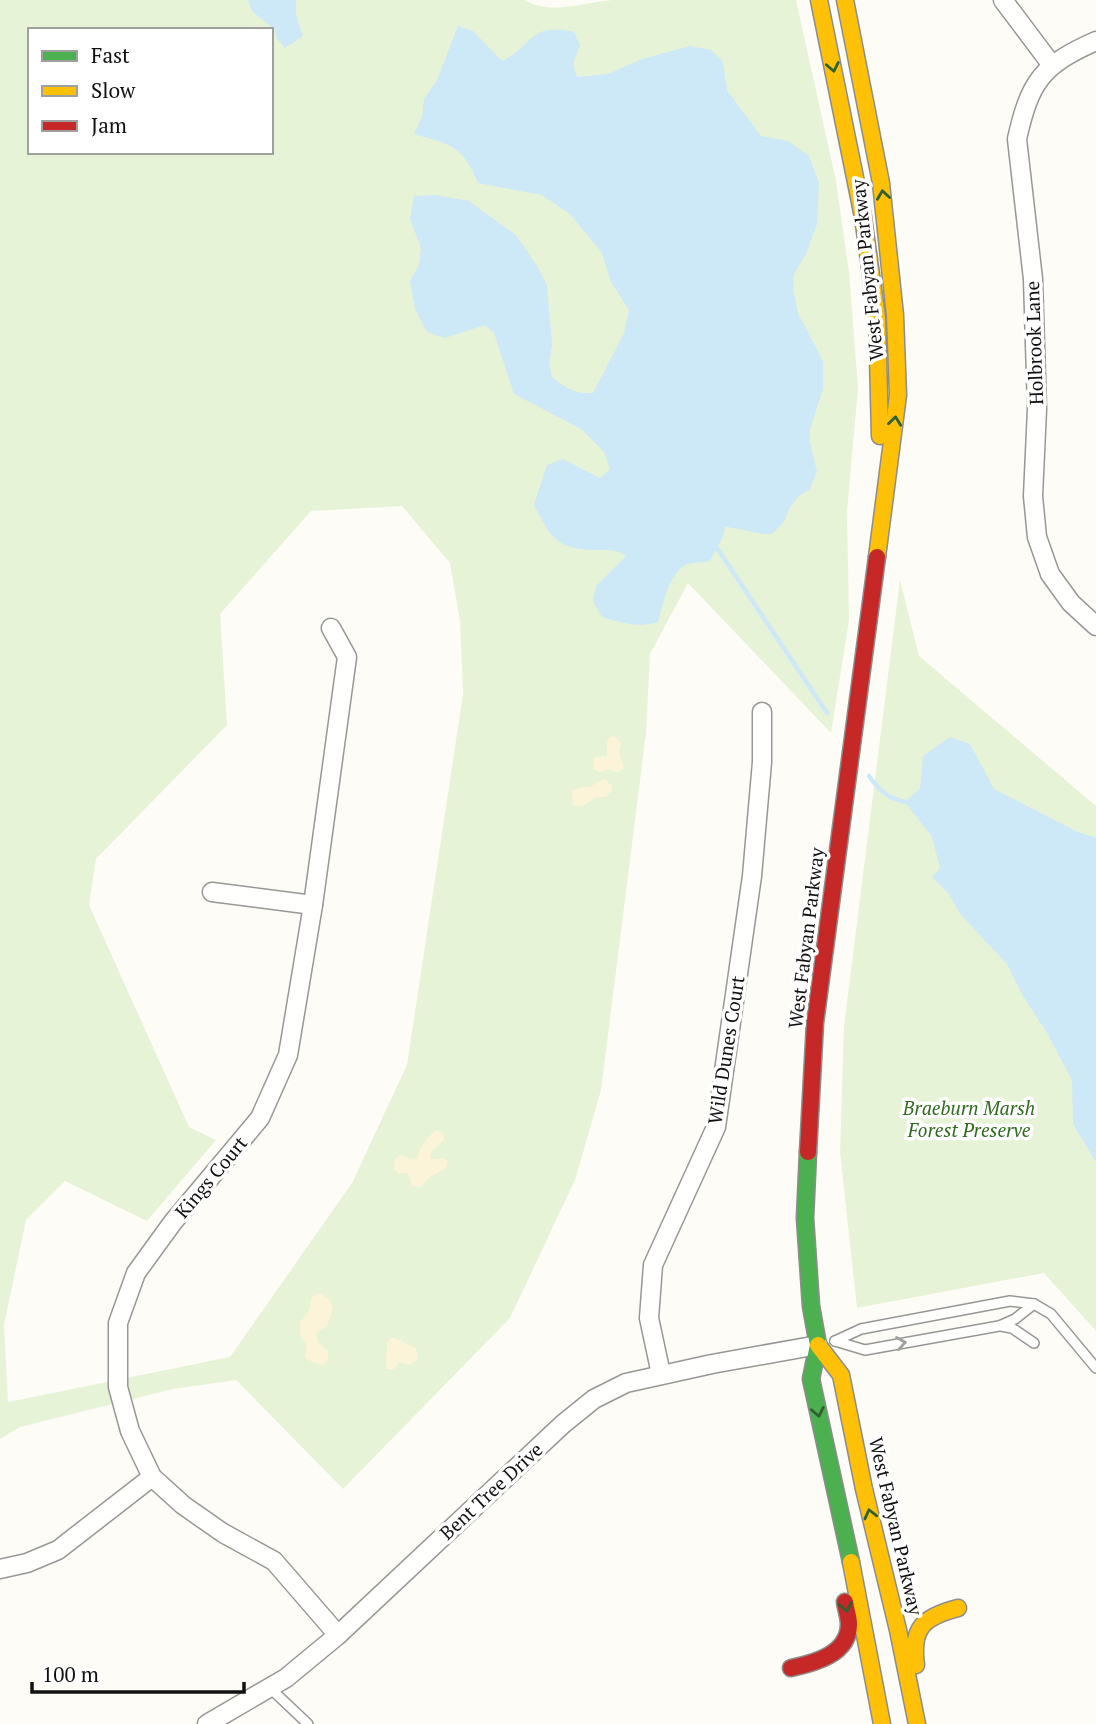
<svg xmlns="http://www.w3.org/2000/svg" width="1096" height="1724" viewBox="0 0 1096 1724" font-family="'PT Serif',serif">
	<style>
		.green { fill: #e7f3d7; fill-rule: evenodd }
		.sand { fill: #fcf4d9 }
		.water { fill: #cde8f7 }
		.lines { fill: none; stroke-linecap: round; stroke-linejoin: round }
		.stream { stroke: #cde8f7; stroke-width: 4.5 }
		.lane-casing { stroke: #979795; stroke-width: 12 }
		.street-casing { stroke: #979795; stroke-width: 21 }
		.fast-casing { stroke: #8e8d8b; stroke-width: 19 }
		.slow-casing { stroke: #8e8d8b; stroke-width: 19 }
		.jam-casing { stroke: #8e8d8b; stroke-width: 19 }
		.lane { stroke: #fffffe; stroke-width: 9 }
		.street { stroke: #fffffe; stroke-width: 18 }
		.fast { stroke: #4caf50; stroke-width: 16 }
		.slow { stroke: #ffc107; stroke-width: 16 }
		.jam { stroke: #c62828; stroke-width: 16 }
		.oneway { stroke: #2e6030 }
		.oneway2 { stroke: #a0a09f }
		.labels { text-anchor: middle; stroke-width: 7; stroke-linejoin: round; paint-order: stroke }
		.street-label { font-size: 19px; fill: #111; stroke: #fff }
		.park-label { font-size: 19px; font-style: italic; fill: #2f6b1f; stroke: #fff }
	</style>
	<rect width="100%" height="100%" fill="#fdfcf7"/>
	<g class="green">
		<path d="M0,0H524C554,16 582,2 613,0C674,0 736,0 796,0L836,181L849,272L858,388L847,512L849,620L831,733L688,583L650,654L646,733L601,1090L575,1180L510,1318L343,1489L236,1380L173,1389L20,1427L0,1439ZM30,30H271V152H30ZM402,506L450,563L460,621L463,694L407,1065L352,1183L230,1357L8,1402L4,1325L26,1220L65,1181L147,1221L216,1140L189,1127L89,905L96,859L227,725L220,614L311,511Z"/>
		<path d="M900,580L919,656L1096,806V1331L1044,1273L857,1308L840,1152L844,1026Z"/>
	</g>
	<g class="sand">
		<path d="M611,737H615L621,743L619,753L624,767L618,773L609,769L599,772L594,769L593,761L596,757L607,756V741Z"/>
		<path d="M605,779L611,785L612,790L606,797H595C588,803 583,808 573,805L572,791L582,787H590Z"/>
		<path d="M436,1130L443,1133L444,1140L432,1151L430,1156L432,1159L445,1158L448,1162L446,1168L429,1178L420,1187L412,1186L408,1173H398L394,1169L395,1159L401,1155L411,1159L417,1158C420,1148 427,1136 436,1130Z"/>
		<path d="M320,1293L329,1299L333,1308L327,1326L319,1331L316,1335L318,1342L328,1351V1360L323,1366L308,1360L305,1356L307,1345L301,1336L300,1322L309,1311L312,1297Z"/>
		<path d="M391,1338C400,1338 407,1345 416,1348L418,1359L410,1365L398,1362L395,1369H387C384,1361 388,1352 387,1342Z"/>
	</g>
	<g class="water">
		<path d="M248,0H296V15L303,36L285,48L277,39L275,30L252,11Z"/>
		<path d="M458,26L473,31L502,61C535,45 529,22 574,32L580,45L573,64L577,77L608,74L642,59L690,46L711,50L723,62L727,90L761,136L788,141L809,156L819,183L817,224L806,254L794,274L793,289L798,313L823,361V389L810,429V442L817,472L809,490L799,496L790,507L784,522L772,534C756,535 742,528 725,527L724,534L710,561C703,563 694,562 688,564C669,571 663,605 658,622C638,628 622,623 602,617L593,601L596,586L626,556C618,550 611,550 600,550C559,550 552,541 534,505L547,465L563,459L600,478L610,469L604,452L581,429L514,394L494,333L485,325L445,338L427,332L415,309L410,281L419,265L421,248L410,219L414,196L436,195L469,201L516,235L537,266L547,285L552,345L549,363L552,377C564,387 577,395 593,393L624,333L629,310L611,282L602,253L570,214L542,195L478,183C462,145 452,145 414,134L422,117L424,99L437,80Z"/>
		<path d="M950,737L970,744L994,789L1078,832L1096,838V1162L1073,1124L1072,1080L1047,1033L1023,996L1007,964L961,915L948,893L932,877L940,868L932,837L905,802L920,788L923,756Z"/>
	</g>
	<g class="lines">
		<g class="stream">
			<path d="M717,548L827,713"/>
			<path d="M869,776C879,790 887,798 905,802"/>
		</g>
		<g class="lane-casing">
			<g id="lane">
				<path d="M1001,1326L1012,1328L1034,1343"/>
				<path d="M835,1341L861,1329L1010,1301L1034,1304L1051,1314L1096,1368"/>
				<path d="M835,1341L865,1350L999,1326L1015,1319L1034,1304"/>
				<path d="M270,1688L308,1724"/>
			</g>
		</g>
		<g class="street-casing">
			<g id="street">
				<path d="M1003,0L1051,64"/>
				<path d="M1096,41C1042,65 1030,81 1017,139L1033,279L1037,409L1033,496L1037,537L1050,574L1071,603L1096,626"/>
				<path d="M331,628L347,657L313,905L288,1055L260,1118L173,1222L136,1273L118,1323V1387L130,1431L152,1477L183,1505L223,1533L274,1561L338,1635"/>
				<path d="M212,892L313,905"/>
				<path d="M661,1374L649,1318L653,1265L716,1127L752,876L762,762V712"/>
				<path d="M0,1569L27,1563L58,1550L152,1477"/>
				<path d="M207,1724L286,1678L338,1635L563,1424L594,1399L626,1383L712,1364L818,1345"/>
			</g>
		</g>
		<g class="fast-casing">
			<path id="fast" d="M808,1152L805,1218L811,1306L818,1345L811,1379L851,1562"/>
		</g>
		<g class="slow-casing">
			<g id="slow">
				<path d="M819,0L863,217L877,318L880,436"/>
				<path d="M845,0L881,183L895,315L898,395L877,557"/>
				<path d="M818,1345L841,1375L864,1489L898,1630L917,1724"/>
				<path d="M851,1562L882,1724"/>
				<path d="M916,1665C911,1628 923,1617 958,1608"/>
			</g>
		</g>
		<g class="jam-casing">
			<g id="jam">
				<path d="M808,1152L815,1023L877,557"/>
				<path d="M791,1668C815,1663 849,1654 849,1624C849,1617 846,1609 845,1602"/>
			</g>
		</g>
		<use href="#lane" class="lane"/>
		<use href="#street" class="street"/>
		<use href="#fast" class="fast"/>
		<use href="#slow" class="slow"/>
		<use href="#jam" class="jam"/>
	</g>
	<defs><path id="oneway-chevron" d="M-2-3.5L2.5 0L-2 3.5" fill="none" stroke-width="1.6" stroke-linecap="round" stroke-linejoin="round" transform="scale(1.75)"/></defs>
	<g class="oneway">
		<use href="#oneway-chevron" transform="translate(833 67) rotate(79)"/>
		<use href="#oneway-chevron" transform="translate(883 195) rotate(-98)"/>
		<use href="#oneway-chevron" transform="translate(895 421) rotate(-83)"/>
		<use href="#oneway-chevron" transform="translate(818 1412) rotate(79)"/>
		<use href="#oneway-chevron" transform="translate(870 1514) rotate(-104)"/>
		<use href="#oneway-chevron" transform="translate(846 1607) rotate(79)"/>
	</g>
	<use class="oneway2" href="#oneway-chevron" transform="translate(901 1343) rotate(-10)"/>
	<g class="labels">
		<g class="street-label">
			<text transform="translate(867 270) rotate(-96)" y="7">West Fabyan Parkway</text>
			<text transform="translate(1034 343) rotate(-92)" y="7">Holbrook Lane</text>
			<text transform="translate(806 938) rotate(-83)" y="7">West Fabyan Parkway</text>
			<text transform="translate(726 1050) rotate(-81)" y="7">Wild Dunes Court</text>
			<text transform="translate(211 1177) rotate(-50)" y="7">Kings Court</text>
			<text transform="translate(491 1491) rotate(-43)" y="7">Bent Tree Drive</text>
			<text transform="translate(896 1526) rotate(77)" y="7">West Fabyan Parkway</text>
		</g>
		<g class="park-label">
			<text x="969" y="1115">Braeburn Marsh<tspan x="969" dy="22">Forest Preserve</tspan></text>
		</g>
	</g>
	<rect x="28" y="28" width="245" height="126" fill="#ffffff" stroke="#a0a0a0" stroke-width="2"/>
	<rect x="42" y="51" width="35" height="10" fill="#4caf50" stroke="#a0a0a0" stroke-width="2"/>
	<text x="91" y="63" font-size="21" fill="#111111">Fast</text>
	<rect x="42" y="86" width="35" height="10" fill="#ffc107" stroke="#a0a0a0" stroke-width="2"/>
	<text x="91" y="98" font-size="21" fill="#111111">Slow</text>
	<rect x="42" y="121" width="35" height="10" fill="#c62828" stroke="#a0a0a0" stroke-width="2"/>
	<text x="91" y="133" font-size="21" fill="#111111">Jam</text>
	<path d="M32 1682v10h212v-10" fill="none" stroke="#111111" stroke-width="3.5"/>
	<text x="42" y="1682" font-size="21" fill="#111111" stroke="#ffffff" stroke-width="5" paint-order="stroke">100 m</text>
</svg>
